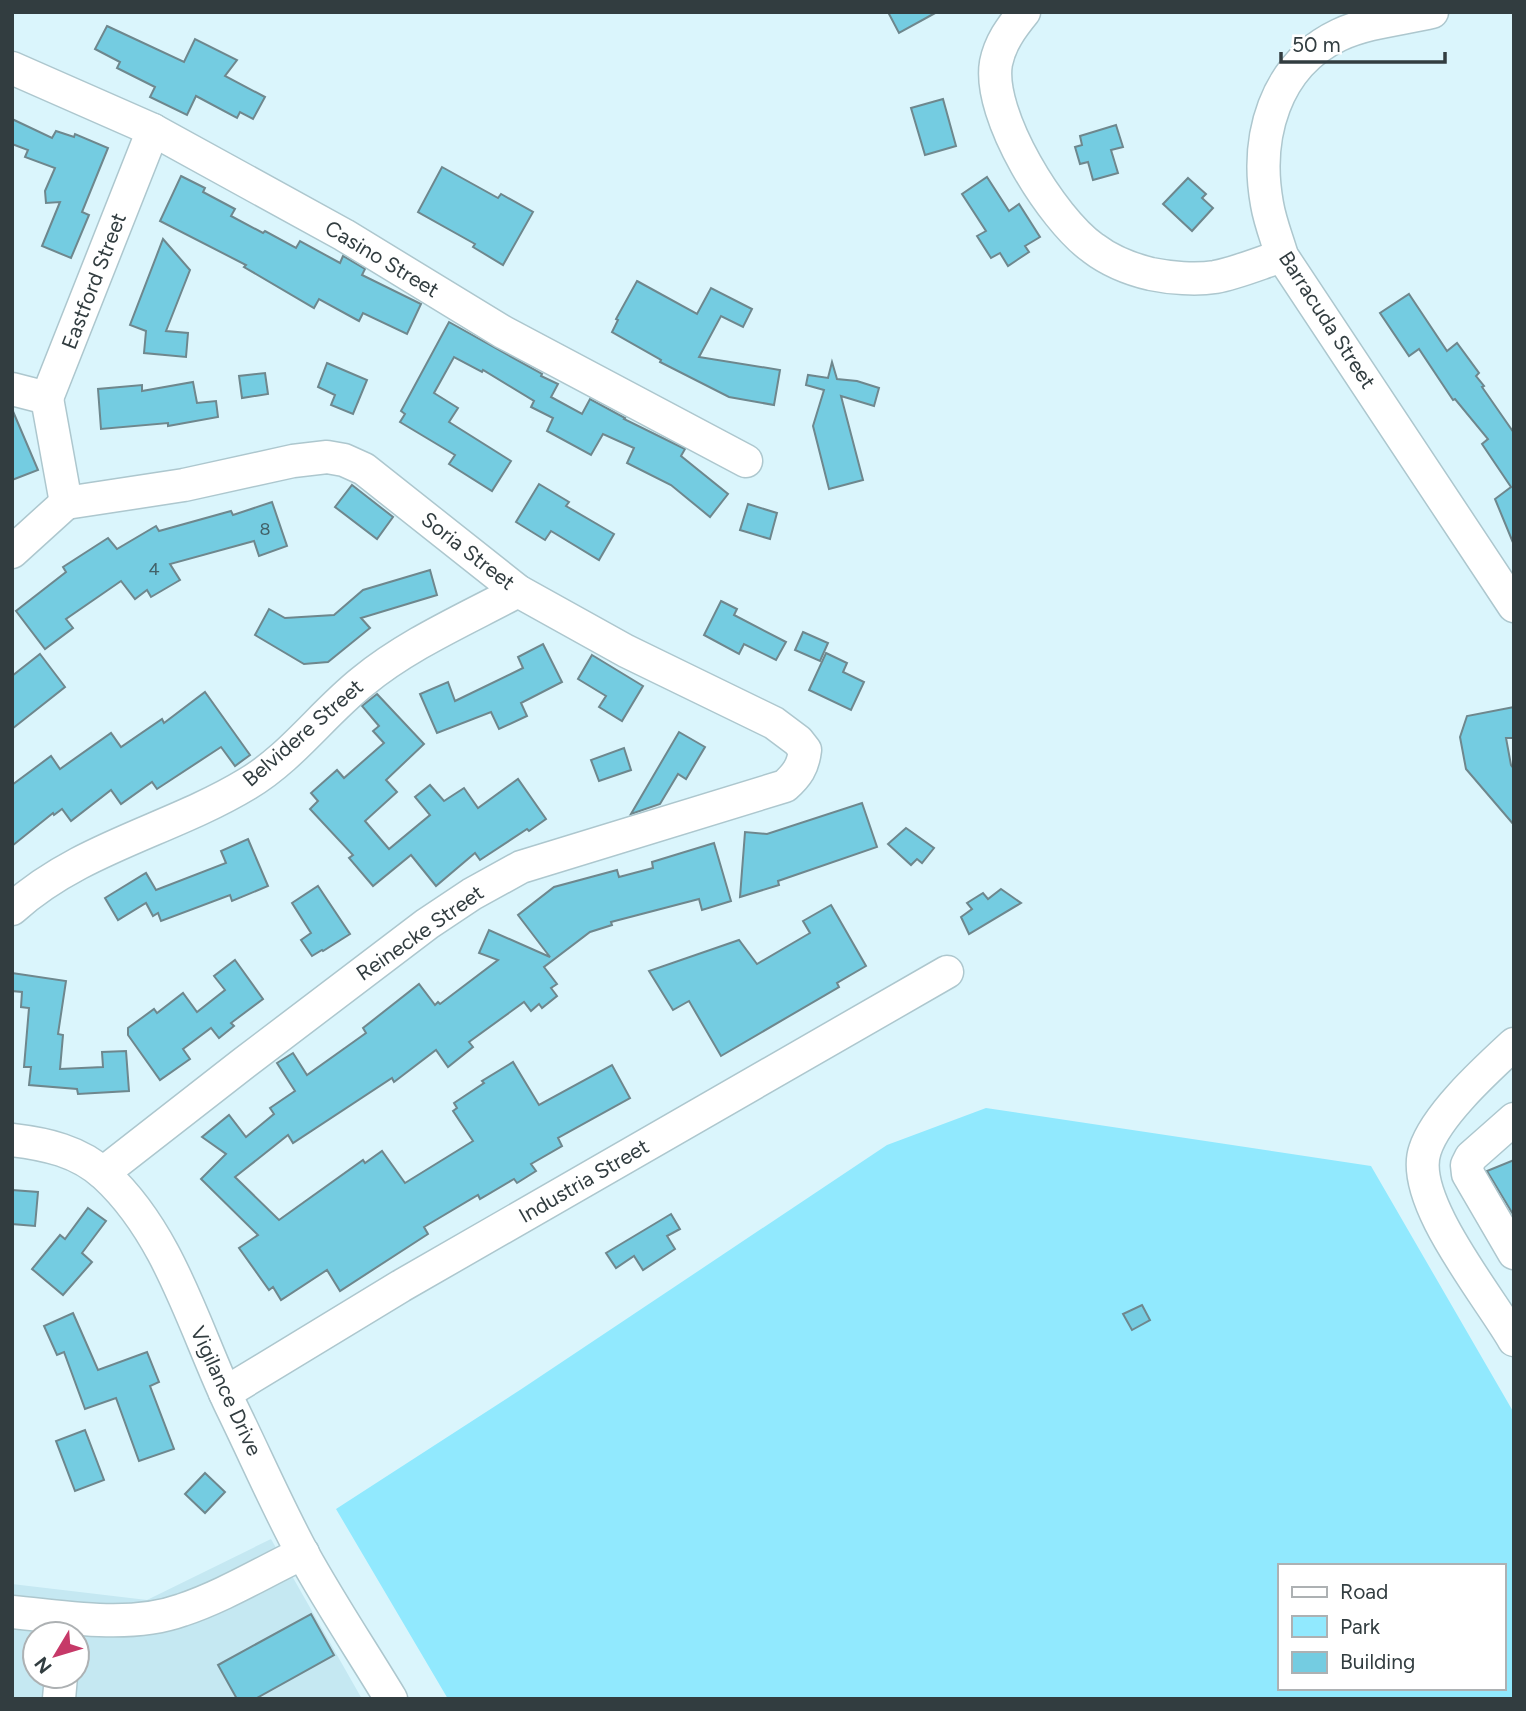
<svg xmlns="http://www.w3.org/2000/svg" width="1526" height="1711" viewBox="0 0 1526 1711" font-family="Figtree,sans-serif">
	<style>
		.built { fill: #c5e8f2; fill-rule: evenodd }
		.green { fill: #91e9fe; fill-rule: evenodd }
		.building { fill: #74cce1; stroke: #6e878d; stroke-width: 2 }
		.lines { fill: none; stroke-linecap: round; stroke-linejoin: round }
		.minor-casing { stroke: #adc7ce; stroke-width: 35 }
		.minor { stroke: #fff; stroke-width: 32 }
		.labels { text-anchor: middle; stroke-width: 5; stroke-linejoin: round; paint-order: stroke }
		.number-label { font-size: 18px; fill: #426168 }
		.street-label { font-size: 21px; fill: #323d40; stroke: #fff }
	</style>
	<rect width="100%" height="100%" fill="#daf5fc"/>
	<path class="built" d="M271,1539L362,1699H12V1584L147,1600ZM35,1634H77V1676H35Z"/>
	<path class="green" d="M986,1108L1371,1166L1514,1413V1699H448L336,1509L523,1388L887,1145ZM1279,1566H1503V1688H1279Z"/>
	<g class="building">
		<path d="M888,12H937L899,33Z"/>
		<path d="M107,26L184,62L195,39L237,60L225,76L265,97L253,119L240,112L237,118L196,96L187,115L150,97L155,87L117,68L120,62L95,49Z"/>
		<path d="M943,99L956,146L925,155L911,108Z"/>
		<path d="M12,119L52,138L56,131L74,137L75,134L108,148L82,212L89,215L71,258L42,246L60,202L46,203L45,191L55,168L25,157L28,150L12,144Z"/>
		<path d="M1116,125L1123,147L1111,150L1118,173L1093,180L1088,162L1080,164L1075,147L1082,145L1080,136Z"/>
		<path d="M442,167L498,198L501,194L533,212L503,265L473,247L475,244L418,212Z"/>
		<path d="M181,176L205,188L203,192L235,209L231,216L263,233L265,231L296,248L300,241L340,263L343,256L365,269L362,275L421,304L407,334L363,313L359,321L319,299L314,308L244,267L246,265L160,221Z"/>
		<path d="M987,177L1009,211L1019,204L1040,237L1025,246L1029,252L1008,266L1000,253L991,258L977,236L986,231L962,194Z"/>
		<path d="M1188,178L1206,194L1202,198L1213,208L1192,231L1163,204Z"/>
		<path d="M163,239L190,270L166,331L188,333L186,357L144,353L146,331L130,325Z"/>
		<path d="M637,281L697,314L711,288L752,309L743,327L721,316L699,357L780,370L774,405L729,397L660,362L661,360L612,332L618,320L616,319Z"/>
		<path d="M1409,294L1447,351L1457,343L1479,373L1476,376L1484,386L1482,387L1514,433V545L1495,499L1511,487L1482,444L1488,439L1455,399L1453,400L1419,349L1409,356L1380,313Z"/>
		<path d="M449,322L542,374L541,376L558,384L551,397L582,414L590,399L625,418L624,419L685,449L681,456L728,494L710,517L671,485L627,463L634,448L603,434L591,455L547,431L553,418L531,407L534,401L483,370L482,372L454,357L434,393L458,408L449,422L511,461L492,491L449,464L455,455L400,422L405,414L401,411Z"/>
		<path d="M832,362L837,379L857,381L879,388L874,406L841,396L863,480L829,489L813,426L824,390L806,385L808,375L828,378Z"/>
		<path d="M327,363L367,380L353,414L331,405L335,395L318,387Z"/>
		<path d="M265,373L268,394L242,398L239,376Z"/>
		<path d="M193,382L197,403L216,401L218,417L168,426V423L101,429L98,389L142,385V391Z"/>
		<path d="M12,409L38,470L12,480Z"/>
		<path d="M539,484L569,502L566,506L614,534L599,560L551,531L545,540L516,522Z"/>
		<path d="M352,485L393,517L377,539L335,507Z"/>
		<path d="M272,502L287,546L259,556L254,541L170,564L180,580L151,597L147,590L135,599L121,581L66,619L73,628L45,649L16,611L66,572L63,567L108,538L117,549L156,526L159,531L231,511L233,515Z"/>
		<path d="M748,504L777,513L770,539L740,530Z"/>
		<path d="M430,570L437,595L361,618L370,628L328,662L304,664L255,635L269,609L285,618L334,615L363,590Z"/>
		<path d="M721,601L737,609L734,615L786,642L776,660L744,644L739,654L704,635Z"/>
		<path d="M803,632L828,643L820,661L795,650Z"/>
		<path d="M543,644L562,682L521,703L527,716L499,729L491,712L437,733L420,694L448,682L455,701L523,668L518,657Z"/>
		<path d="M826,653L847,663L843,672L864,682L851,710L809,690Z"/>
		<path d="M40,654L65,687L12,729V676Z"/>
		<path d="M592,655L643,686L622,721L599,707L606,696L578,679Z"/>
		<path d="M205,692L250,755L235,766L221,747L157,789L152,782L121,804L111,790L71,821L62,809L54,815L53,813L12,846V785L51,756L60,769L111,733L121,747L162,719L164,723Z"/>
		<path d="M377,694L424,744L386,780L397,792L365,821L389,849L430,815L415,797L430,785L444,801L464,788L478,808L518,779L546,819L529,831L527,829L480,860L475,853L436,886L411,855L373,886L349,858L353,855L310,809L318,801L311,793L337,770L344,778L384,743L373,731L379,726L362,706Z"/>
		<path d="M1514,707V738H1506L1511,765L1514,769V825L1466,769L1460,737L1467,716Z"/>
		<path d="M679,732L705,747L686,779L678,774L660,804L631,814Z"/>
		<path d="M624,748L631,770L599,781L591,760Z"/>
		<path d="M862,803L877,847L778,881L779,885L740,897L745,832L767,834Z"/>
		<path d="M906,828L934,848L922,863L917,859L911,865L888,844Z"/>
		<path d="M248,839L268,886L232,901L230,895L161,921L158,913L153,916L146,903L118,920L105,898L146,873L156,890L226,863L221,851Z"/>
		<path d="M714,843L731,901L702,910L699,899L611,922L612,925L590,932L544,967L557,984L551,988L557,996L542,1008L539,1004L531,1011L524,1002L469,1042L473,1047L448,1067L436,1050L394,1082L392,1078L293,1143L288,1135L235,1177L279,1220L363,1160L365,1163L382,1151L405,1183L473,1141L453,1111L457,1108L454,1103L484,1083L482,1081L513,1062L539,1105L612,1065L630,1098L558,1138L562,1146L531,1164L536,1171L517,1183L514,1179L480,1199L478,1195L424,1227L428,1234L340,1291L327,1270L281,1300L273,1287L269,1290L239,1248L258,1235L201,1179L226,1154L202,1137L229,1115L246,1137L274,1114L270,1108L295,1091L277,1063L293,1053L307,1075L366,1033L363,1028L419,984L435,1005L438,1002L440,1004L498,960L479,953L489,930L550,957L518,915L554,887L617,870L619,877L653,868L652,862Z"/>
		<path d="M318,886L350,934L323,951L322,950L312,956L301,940L311,933L292,903Z"/>
		<path d="M1001,889L1021,903L969,934L961,917L972,909L967,903L983,893L988,899Z"/>
		<path d="M831,905L866,966L837,983L839,987L721,1056L689,1001L673,1010L649,971L739,940L757,964L810,933L803,921Z"/>
		<path d="M235,960L263,999L231,1023L234,1026L219,1038L211,1028L183,1049L190,1059L160,1080L128,1035V1028L154,1009L157,1013L183,993L197,1012L225,990L214,976Z"/>
		<path d="M12,973L66,981L58,1034L63,1035L60,1069L103,1067L102,1052L126,1051L129,1091L78,1094L77,1089L29,1085L31,1067H24L29,1008L21,1007L22,992L12,991Z"/>
		<path d="M1514,1160V1216L1487,1171Z"/>
		<path d="M12,1190L38,1192L35,1226L12,1224Z"/>
		<path d="M88,1208L106,1221L82,1253L92,1262L63,1295L32,1269L60,1235L65,1239Z"/>
		<path d="M671,1214L680,1229L667,1236L675,1249L643,1270L634,1256L616,1268L606,1253Z"/>
		<path d="M1142,1305L1150,1320L1132,1330L1123,1314Z"/>
		<path d="M73,1313L98,1370L147,1352L159,1382L150,1386L174,1449L139,1461L116,1398L85,1409L64,1352L57,1355L44,1326Z"/>
		<path d="M85,1430L104,1480L75,1491L56,1441Z"/>
		<path d="M205,1473L225,1492L205,1513L185,1494Z"/>
		<path d="M311,1614L334,1655L255,1699H237L218,1665Z"/>
	</g>
	<g class="lines">
		<g class="minor-casing">
			<g id="minor">
				<path d="M1024,12C1011,28 1000,43 996,63C987,115 1052,219 1093,248C1110,261 1130,269 1151,274C1170,278 1196,280 1215,277C1237,273 1260,263 1282,256"/>
				<path d="M1432,12C1401,19 1367,22 1339,35C1274,66 1255,138 1267,204C1270,222 1277,239 1282,256L1514,606"/>
				<path d="M12,68L153,130L344,235L503,332L746,461"/>
				<path d="M12,389L47,398"/>
				<path d="M47,398L153,130"/>
				<path d="M47,398L66,503"/>
				<path d="M66,503L184,485L293,461L327,457L344,460L364,469L518,591L626,651L774,723L798,741L805,750C803,767 797,775 785,786L521,867L472,894L427,924L244,1063L103,1173"/>
				<path d="M12,552L66,503"/>
				<path d="M12,909C79,848 171,830 247,784C291,758 322,714 362,682C408,644 466,619 518,591"/>
				<path d="M1514,1044C1487,1069 1436,1115 1425,1150C1408,1199 1489,1296 1514,1340"/>
				<path d="M1514,1119L1471,1157L1467,1165L1468,1174L1514,1253"/>
				<path d="M12,1140C46,1144 79,1151 105,1175C170,1235 194,1328 231,1406C255,1455 277,1506 303,1554C330,1603 362,1651 391,1699"/>
				<path d="M225,1393L401,1286L947,972"/>
				<path d="M12,1612C67,1617 129,1629 182,1610C224,1596 263,1572 303,1553"/>
				<path d="M59,1699L61,1676"/>
			</g>
		</g>
		<use href="#minor" class="minor"/>
	</g>
	<g class="labels">
		<g class="number-label">
			<text x="265" y="535">8</text>
			<text x="154" y="575">4</text>
		</g>
		<g class="street-label">
			<text transform="translate(382 259) rotate(31)" y="7">Casino Street</text>
			<text transform="translate(94 281) rotate(-69)" y="7">Eastford Street</text>
			<text transform="translate(1327 320) rotate(57)" y="7">Barracuda Street</text>
			<text transform="translate(468 551) rotate(38)" y="7">Soria Street</text>
			<text transform="translate(303 733) rotate(-41)" y="7">Belvidere Street</text>
			<text transform="translate(420 933) rotate(-35)" y="7">Reinecke Street</text>
			<text transform="translate(584 1181) rotate(-30)" y="7">Industria Street</text>
			<text transform="translate(226 1391) rotate(65)" y="7">Vigilance Drive</text>
		</g>
	</g>
	<rect width="1526" height="1711" fill="none" stroke="#323d40" stroke-width="28"/>
	<rect x="1278" y="1564" width="228" height="126" fill="#ffffff" stroke="#adb1b3" stroke-width="2"/>
	<rect x="1292" y="1587" width="35" height="10" fill="#ffffff" stroke="#adb1b3" stroke-width="2"/>
	<text x="1340" y="1599" font-size="21" fill="#323d40">Road</text>
	<rect x="1292" y="1616" width="35" height="21" fill="#91e9fe" stroke="#adb1b3" stroke-width="2"/>
	<text x="1340" y="1634" font-size="21" fill="#323d40">Park</text>
	<rect x="1292" y="1652" width="35" height="21" fill="#74cce1" stroke="#adb1b3" stroke-width="2"/>
	<text x="1340" y="1669" font-size="21" fill="#323d40">Building</text>
	<g transform="translate(56 1655) rotate(232)"><circle r="33" fill="#ffffff" stroke="#adb1b3" stroke-width="2"/>
	<path d="M0-5L12 26L0 18L-12 26Z" fill="#c63968"/>
	<text y="-10" font-size="19" font-weight="bold" text-anchor="middle" fill="#323d40">N</text>
	</g>
	<path d="M1281 52v10h164v-10" fill="none" stroke="#323d40" stroke-width="3.5"/>
	<text x="1292" y="52" font-size="21" fill="#323d40" stroke="#ffffff" stroke-width="5" paint-order="stroke">50 m</text>
</svg>
